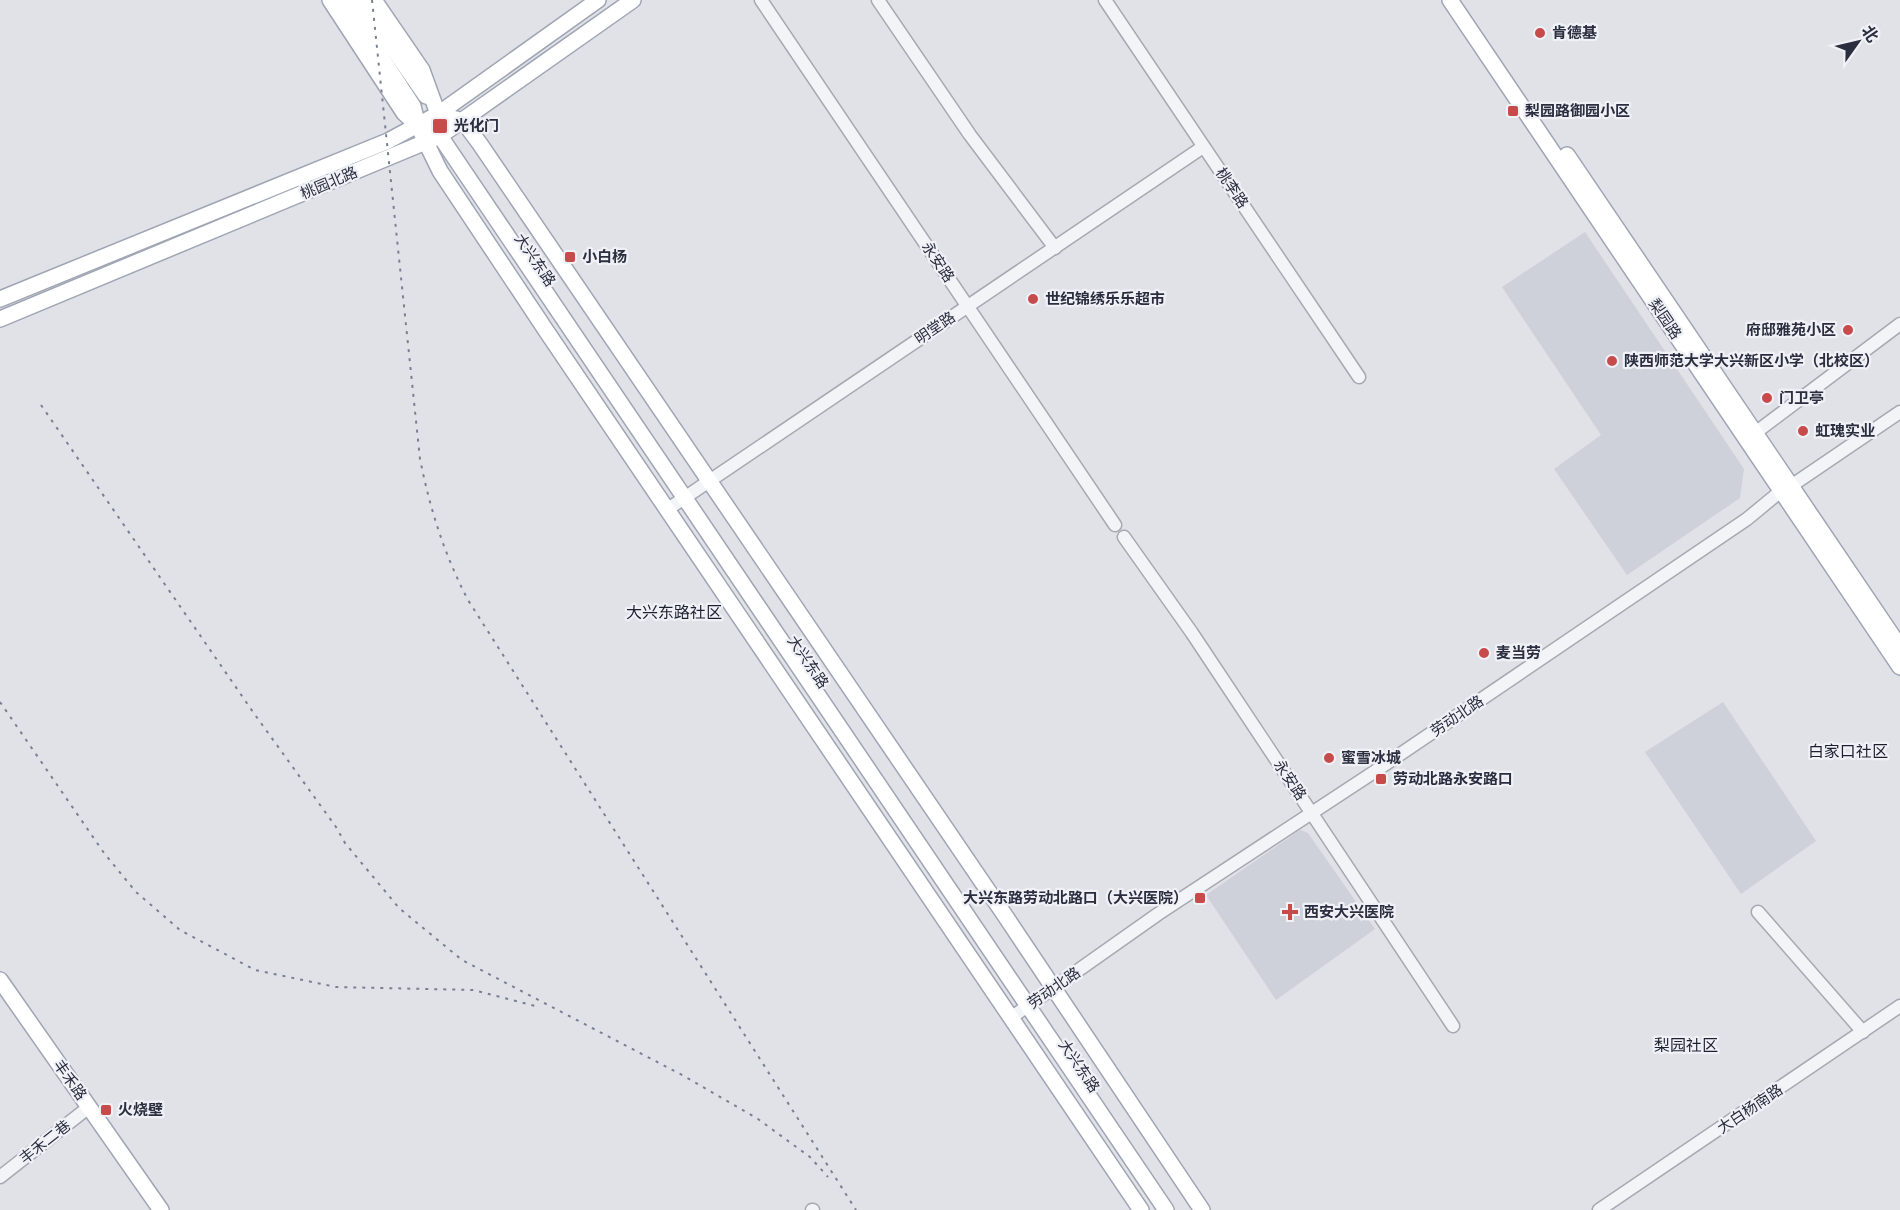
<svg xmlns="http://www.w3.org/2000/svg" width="1900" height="1210" viewBox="0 0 1900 1210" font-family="'DM Sans','Noto Sans SC',sans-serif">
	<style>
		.built { fill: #ced1da }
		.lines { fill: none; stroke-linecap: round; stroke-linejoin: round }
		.minor-casing { stroke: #a6a8b2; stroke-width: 15 }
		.major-casing { stroke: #a0a5b4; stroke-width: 18 }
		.minor { stroke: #f3f4f7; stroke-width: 12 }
		.major { stroke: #fff; stroke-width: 15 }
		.rail { stroke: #7a8091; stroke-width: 2; stroke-dasharray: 3 6; stroke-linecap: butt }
		.poi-dot { fill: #c84b4c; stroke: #f0f1f6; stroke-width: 2 }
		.labels { text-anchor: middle; stroke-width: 4.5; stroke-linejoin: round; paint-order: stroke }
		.poi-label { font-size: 15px; font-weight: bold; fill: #2a2e3f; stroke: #f0f1f6; text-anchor: start }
		.street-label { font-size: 15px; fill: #2a2e3f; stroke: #f0f1f6 }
		.neighbourhood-label { font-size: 16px; fill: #1c2030; stroke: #f0f1f6 }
	</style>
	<rect width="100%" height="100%" fill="#e0e2e8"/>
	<g class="built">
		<path d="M1585,232L1744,469L1740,498L1627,575L1554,469L1601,435L1502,287Z"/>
		<path d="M1723,702L1816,841L1741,894L1645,752Z"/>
		<path d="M1300,830L1308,833L1375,929L1276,1000L1206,895Z"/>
	</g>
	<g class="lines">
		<g class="minor-casing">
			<g id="minor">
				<path d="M761,0L1115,525"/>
				<path d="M878,0L970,135L1055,248"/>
				<path d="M1105,0L1359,377"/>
				<path d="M1755,433L1900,324"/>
				<path d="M668,509L1203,147"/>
				<path d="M1124,537L1192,633L1453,1026"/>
				<path d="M1758,912L1863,1032"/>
				<path d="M1012,1017L1158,914L1371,774L1747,519L1781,491L1791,486L1900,412"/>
				<path d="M0,1177L89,1107"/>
				<path d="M812,1210H813"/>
				<path d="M1599,1210L1900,1006"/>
			</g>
		</g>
		<g class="major-casing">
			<g id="major">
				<path d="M330,0L404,113L418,126L440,171L545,329L1141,1210"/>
				<path d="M344,0L413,106L418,126L440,136L1166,1210"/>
				<path d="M359,0L426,96"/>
				<path d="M374,0L422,70L438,114L463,121L480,144L1006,917L1202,1210"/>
				<path d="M1450,0L1900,667"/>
				<path d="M1567,155L1900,647"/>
				<path d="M0,299L388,141L438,114L598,0"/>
				<path d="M0,319L440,136L633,0"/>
				<path d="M0,980L161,1210"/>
			</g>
		</g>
		<use href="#minor" class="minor"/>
		<use href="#major" class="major"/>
		<g class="rail">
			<path d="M372,0L420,459C430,509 444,554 468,600L856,1210"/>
			<path d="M41,405L253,712L336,827L345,843L399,908L462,960L684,1076L758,1119L810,1157L828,1177"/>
			<path d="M0,702L104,853L136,892L180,930L255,970L336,987L473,990L539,1007"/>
		</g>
	</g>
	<g class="poi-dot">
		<circle cx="1540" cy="33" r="6"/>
		<rect x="1507" y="105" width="12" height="12" rx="3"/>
		<rect x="432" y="118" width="16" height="16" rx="3"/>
		<rect x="564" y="251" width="12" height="12" rx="3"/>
		<circle cx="1033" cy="299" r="6"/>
		<circle cx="1848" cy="330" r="6"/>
		<circle cx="1612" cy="361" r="6"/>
		<circle cx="1767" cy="398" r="6"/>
		<circle cx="1803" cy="431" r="6"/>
		<circle cx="1484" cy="653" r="6"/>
		<circle cx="1329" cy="758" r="6"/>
		<rect x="1375" y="773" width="12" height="12" rx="3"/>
		<rect x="1194" y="892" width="12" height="12" rx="3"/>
		<path d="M1287 903h6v6h6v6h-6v6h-6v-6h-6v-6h6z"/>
		<rect x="100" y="1104" width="12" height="12" rx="3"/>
	</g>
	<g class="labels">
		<g class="poi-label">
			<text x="1552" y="38">肯德基</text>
			<text x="1525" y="116">梨园路御园小区</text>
			<text x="454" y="131">光化门</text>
			<text x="582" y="262">小白杨</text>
			<text x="1045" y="304">世纪锦绣乐乐超市</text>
			<text x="1836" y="335" text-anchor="end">府邸雅苑小区</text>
			<text x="1624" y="366">陕西师范大学大兴新区小学（北校区）</text>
			<text x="1779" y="403">门卫亭</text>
			<text x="1815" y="436">虹瑰实业</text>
			<text x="1496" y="658">麦当劳</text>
			<text x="1341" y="763">蜜雪冰城</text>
			<text x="1393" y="784">劳动北路永安路口</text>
			<text x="1188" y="903" text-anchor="end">大兴东路劳动北路口（大兴医院）</text>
			<text x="1304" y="917">西安大兴医院</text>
			<text x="118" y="1115">火烧壁</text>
		</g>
		<g class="street-label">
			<text transform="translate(329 183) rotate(-23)" y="5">桃园北路</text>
			<text transform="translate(1232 188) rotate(56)" y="5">桃李路</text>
			<text transform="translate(535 260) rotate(56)" y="5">大兴东路</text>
			<text transform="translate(938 262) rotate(56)" y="5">永安路</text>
			<text transform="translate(1665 319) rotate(56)" y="5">梨园路</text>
			<text transform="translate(935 328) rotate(-34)" y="5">明堂路</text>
			<text transform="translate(808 662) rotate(56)" y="5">大兴东路</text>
			<text transform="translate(1457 716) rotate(-34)" y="5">劳动北路</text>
			<text transform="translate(1290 780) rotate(56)" y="5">永安路</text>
			<text transform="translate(1054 988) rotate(-35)" y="5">劳动北路</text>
			<text transform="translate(1079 1066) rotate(56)" y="5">大兴东路</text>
			<text transform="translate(70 1080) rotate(55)" y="5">丰禾路</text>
			<text transform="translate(1750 1109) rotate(-34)" y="5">大白杨南路</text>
			<text transform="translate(45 1142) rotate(-38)" y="5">丰禾二巷</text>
		</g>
		<g class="neighbourhood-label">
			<text x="674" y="618">大兴东路社区</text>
			<text x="1848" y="757">白家口社区</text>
			<text x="1686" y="1051">梨园社区</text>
		</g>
	</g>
	<g transform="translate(1858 42) rotate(56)" stroke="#f0f1f6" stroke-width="4.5" paint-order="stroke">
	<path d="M0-4.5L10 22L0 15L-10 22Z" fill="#2a2e3f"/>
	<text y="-9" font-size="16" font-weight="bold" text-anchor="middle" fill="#2a2e3f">北</text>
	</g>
</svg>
